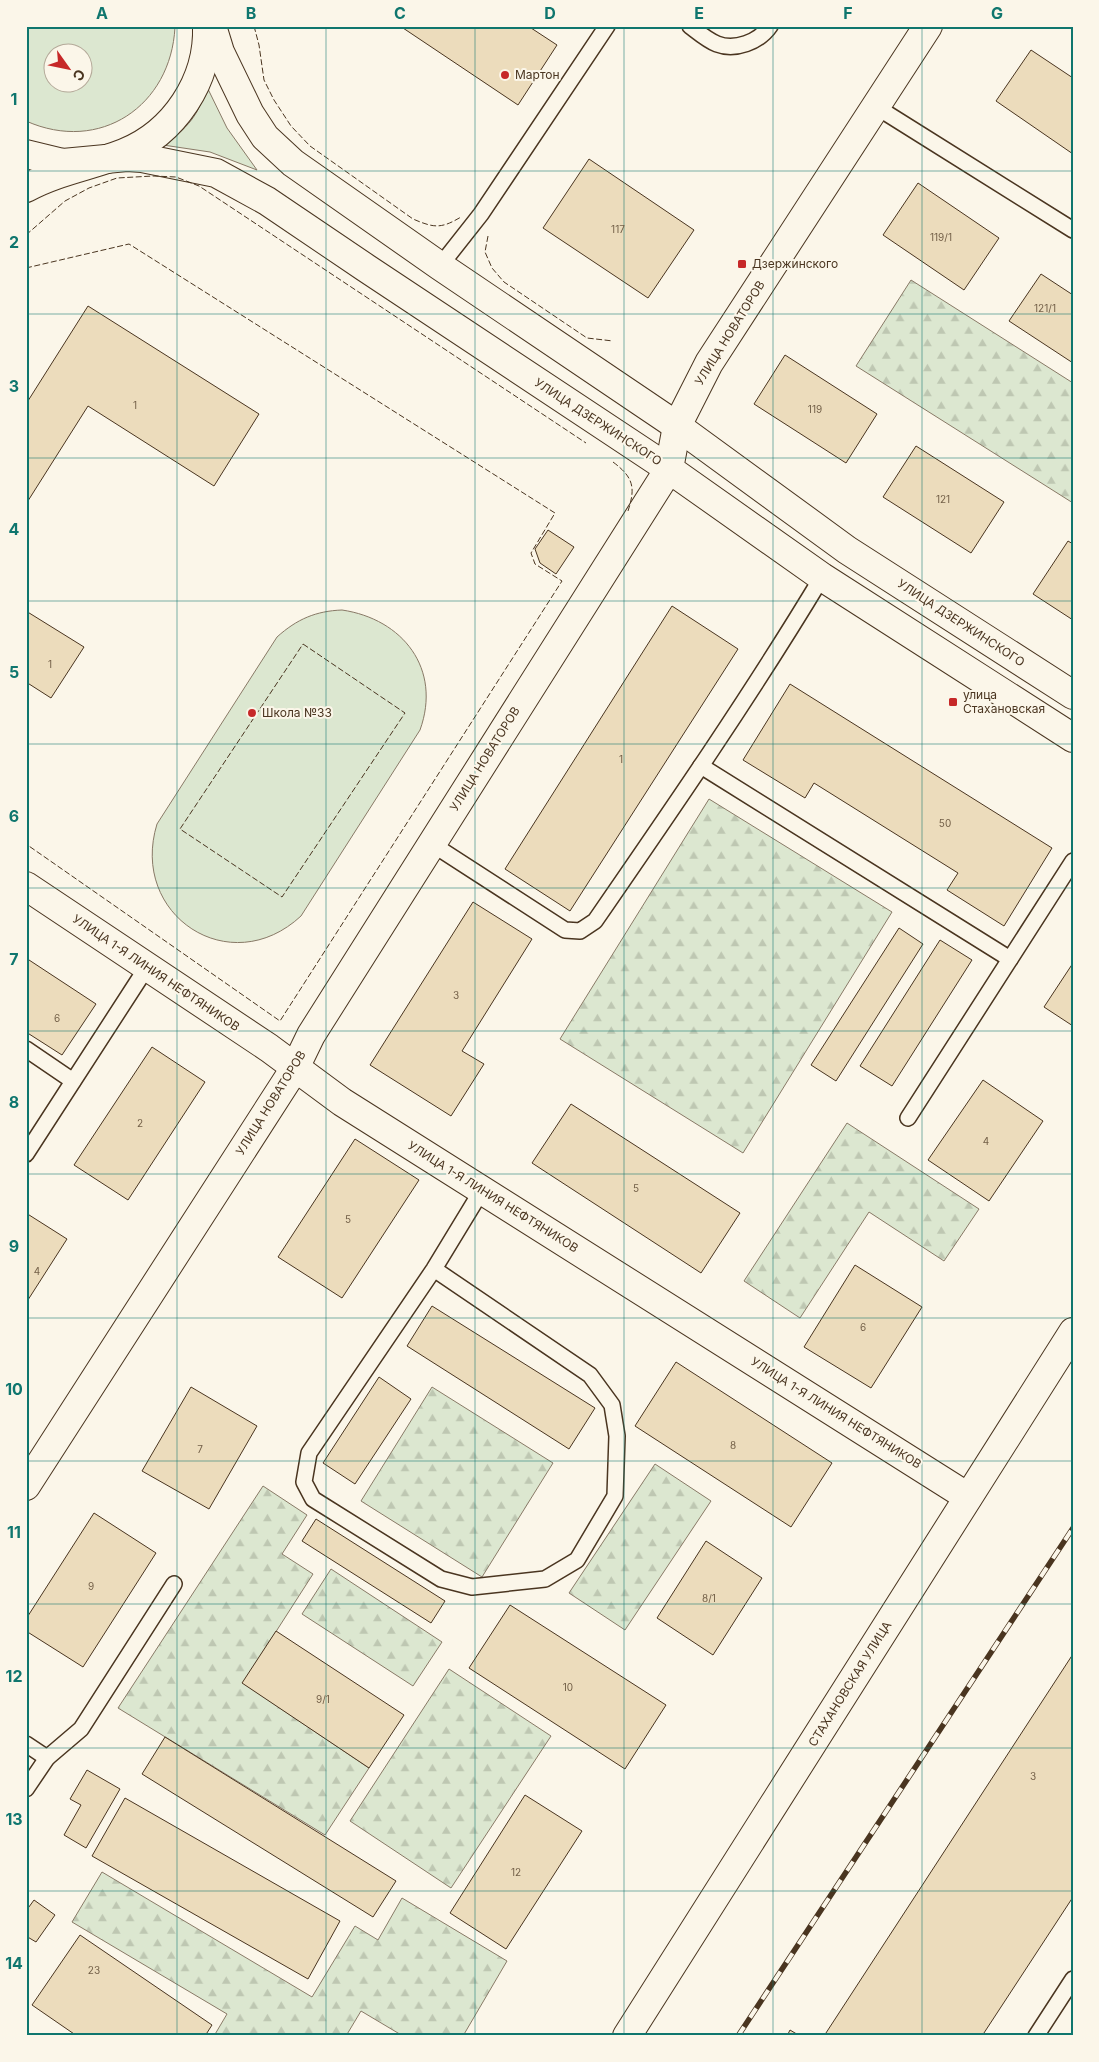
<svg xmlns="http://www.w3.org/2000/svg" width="1099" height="2062" viewBox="0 0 1099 2062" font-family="Inter,sans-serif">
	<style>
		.green { fill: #dce7d0; stroke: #887966; fill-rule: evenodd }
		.forest { fill: url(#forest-firs); stroke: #887966 }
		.building { fill: #ecdcbc; stroke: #4a3520 }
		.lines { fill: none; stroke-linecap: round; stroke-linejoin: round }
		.service-casing { stroke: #4a3520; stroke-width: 18 }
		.minor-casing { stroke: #4a3520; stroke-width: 30 }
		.tertiary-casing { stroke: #4a3520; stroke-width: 30 }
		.secondary-casing { stroke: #4a3520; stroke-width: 30 }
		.primary-casing { stroke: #4a3520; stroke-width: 30 }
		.service { stroke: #fbf6e9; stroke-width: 15 }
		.minor { stroke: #fbf6e9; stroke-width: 28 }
		.tertiary { stroke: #fbf6e9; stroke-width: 28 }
		.secondary { stroke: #fbf6e9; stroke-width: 28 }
		.primary { stroke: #fbf6e9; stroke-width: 28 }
		.rail-casing { stroke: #4a3520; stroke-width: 5.5 }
		.rail { stroke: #fbf6e9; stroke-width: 4; stroke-dasharray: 11; stroke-linecap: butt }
		.fence { stroke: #4a3520; stroke-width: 1; stroke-dasharray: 6 2.5; stroke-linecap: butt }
		.grid { fill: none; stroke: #0f766e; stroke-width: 1; stroke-opacity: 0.55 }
		.poi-dot { fill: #c62828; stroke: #fbf6e9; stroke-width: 2 }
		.labels { text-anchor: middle; stroke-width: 4; stroke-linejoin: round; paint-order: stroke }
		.number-label { font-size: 10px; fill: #725f47 }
		.poi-label { font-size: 12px; fill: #4a3520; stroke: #fbf6e9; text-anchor: start }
		.street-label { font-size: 12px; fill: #4a3520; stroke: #fbf6e9 }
		.neatline { fill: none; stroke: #0f766e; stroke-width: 2 }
		.grid-label { font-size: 16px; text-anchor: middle; font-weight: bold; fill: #0f766e }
	</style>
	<defs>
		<pattern id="forest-firs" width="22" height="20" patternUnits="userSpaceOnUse" patternTransform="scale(1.25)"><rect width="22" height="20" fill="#dce7d0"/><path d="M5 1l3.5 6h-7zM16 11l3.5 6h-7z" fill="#bec7b2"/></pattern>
	</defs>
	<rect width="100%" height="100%" fill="#fbf6e9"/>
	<g class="green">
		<path d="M26,26H175V27C171,106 100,154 26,121ZM52,52H82V82H52Z"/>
		<path d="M207,87L227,128L257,170L210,152L163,145C188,128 198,116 207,87Z"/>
		<path d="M342,610C403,619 442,669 420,730L301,916C230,982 129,915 157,824L277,637C297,619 316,611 342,610Z"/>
	</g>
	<g class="forest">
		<path d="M911,280L1073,383V503L856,366Z"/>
		<path d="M709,799L892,912L743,1153L560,1039Z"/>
		<path d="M847,1123L979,1209L944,1261L869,1212L800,1318L744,1281Z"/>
		<path d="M432,1387L553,1463L482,1577L361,1501Z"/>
		<path d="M655,1464L711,1501L625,1630L569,1593Z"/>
		<path d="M263,1486L307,1515L282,1554L313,1574L243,1683L369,1768L325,1835L118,1708Z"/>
		<path d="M331,1569L442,1642L413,1686L302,1614Z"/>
		<path d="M449,1669L551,1736L451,1888L350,1821Z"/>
		<path d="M102,1872L312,1997L355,1926L378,1940L402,1898L507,1961L463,2036H403L361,2011L346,2036H214L227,2014L72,1922Z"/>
	</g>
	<g class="building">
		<path d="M400,26H528L557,45L518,105Z"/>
		<path d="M1031,50L1073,78V154L996,101Z"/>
		<path d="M589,159L694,230L648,298L543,228Z"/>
		<path d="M918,183L999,238L964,290L883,235Z"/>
		<path d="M1041,274L1073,295V363L1009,321Z"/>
		<path d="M88,306L259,414L214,486L88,406L26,504V404Z"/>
		<path d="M785,355L877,414L846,463L754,404Z"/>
		<path d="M916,446L1004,502L971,553L883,497Z"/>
		<path d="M548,530L574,547L556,574L540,563L535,549Z"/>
		<path d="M1068,541L1073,544V620L1033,594Z"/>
		<path d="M672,606L738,649L570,911L505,869Z"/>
		<path d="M26,611L84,647L51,698L26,682Z"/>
		<path d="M790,684L1052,848L1004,926L947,890L958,873L814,783L805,798L743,760Z"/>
		<path d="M473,902L532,939L462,1051L484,1064L451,1116L370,1065Z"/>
		<path d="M899,928L923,944L836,1081L811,1065Z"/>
		<path d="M940,940L972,960L892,1086L860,1066Z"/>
		<path d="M26,958L96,1004L62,1055L26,1032Z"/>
		<path d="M1073,963V1026L1044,1007Z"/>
		<path d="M152,1047L205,1082L128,1200L74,1165Z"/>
		<path d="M983,1080L1043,1121L989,1201L928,1160Z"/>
		<path d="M571,1104L740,1213L701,1273L532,1163Z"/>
		<path d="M355,1139L419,1180L342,1298L278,1257Z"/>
		<path d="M26,1213L67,1239L26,1303Z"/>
		<path d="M855,1265L922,1307L871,1388L804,1347Z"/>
		<path d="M432,1306L595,1408L569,1449L407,1346Z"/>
		<path d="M676,1362L832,1463L791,1527L635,1426Z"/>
		<path d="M379,1377L411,1399L355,1484L323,1463Z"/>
		<path d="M191,1387L257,1426L209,1509L142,1471Z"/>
		<path d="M94,1513L156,1553L83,1667L26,1631V1619Z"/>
		<path d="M316,1519L445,1601L431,1623L302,1541Z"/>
		<path d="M706,1541L762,1578L713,1655L657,1618Z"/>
		<path d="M510,1605L666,1705L625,1769L469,1668Z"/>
		<path d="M276,1631L404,1715L369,1768L242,1683Z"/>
		<path d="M1073,1654V1897L982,2036H824Z"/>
		<path d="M165,1737L396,1881L373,1917L142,1774Z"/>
		<path d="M87,1770L120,1789L86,1848L64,1835L81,1805L70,1799Z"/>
		<path d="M525,1795L582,1831L506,1949L450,1913Z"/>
		<path d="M125,1798L340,1921L308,1979L92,1856Z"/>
		<path d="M34,1900L55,1915L36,1942L26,1936V1911Z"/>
		<path d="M80,1935L212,2025L205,2036H77L32,2005Z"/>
		<path d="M790,2030L800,2036H787Z"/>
	</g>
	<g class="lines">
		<g class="service-casing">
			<g id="service">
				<path d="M690,26C698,32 707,40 717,44C735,51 759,42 770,26"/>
				<path d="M875,106L1073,230"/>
				<path d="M440,266L481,214L607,26"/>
				<path d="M701,766L1010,959"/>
				<path d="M432,844L565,930L580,931L595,921C673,808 751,695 822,577"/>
				<path d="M26,1049L73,1081"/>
				<path d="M908,1118L1073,861"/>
				<path d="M26,1154L147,967"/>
				<path d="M434,1269L590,1375L612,1405L617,1436L615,1496L577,1560L545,1579L472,1587L441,1579L313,1499L304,1482L309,1453L434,1269L482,1190"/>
				<path d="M26,1744L47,1758"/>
				<path d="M26,1789L47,1758L81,1729L174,1584"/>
				<path d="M1036,2036L1073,1979"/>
			</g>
		</g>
		<g class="minor-casing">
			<g id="minor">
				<path d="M26,886L269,1048L342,1102L968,1497"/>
				<path d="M26,1486L295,1068L311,1035L669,469"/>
			</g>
		</g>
		<g class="tertiary-casing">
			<path id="tertiary" d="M627,2036L1073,1332"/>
		</g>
		<g class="secondary-casing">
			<g id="secondary">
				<path d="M212,26L220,52L250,114L265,137L293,163L440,266L677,426L847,550L1073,695"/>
				<path d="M26,154L63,163L127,157L142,158L216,173L267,201L366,268L669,469"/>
				<path d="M26,188C57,171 91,166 124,153C174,133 209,81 207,26"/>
			</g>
		</g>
		<g class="primary-casing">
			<path id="primary" d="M928,26L709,363L677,426L669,469L822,577L1073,738"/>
		</g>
		<use href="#service" class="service"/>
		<use href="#minor" class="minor"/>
		<use href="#tertiary" class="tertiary"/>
		<use href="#secondary" class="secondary"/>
		<use href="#primary" class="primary"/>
		<g class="rail-casing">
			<path id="rail" d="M738,2036L1073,1528"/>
		</g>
		<use href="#rail" class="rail"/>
		<g class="fence">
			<path d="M254,26L259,45L264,80L274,100L291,126L310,146L413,219C434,228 441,229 461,217"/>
			<path d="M26,235L65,201L89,188L117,178L153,176L176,177L199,186L586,443"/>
			<path d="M488,236L485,252L492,268L504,282L587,338L613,341"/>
			<path d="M26,268L129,244L555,513L531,553L535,564L562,581L280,1021L26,844"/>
			<path d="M613,462C633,477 636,487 628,511"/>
			<path d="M303,644L405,713L282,897L180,829Z"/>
		</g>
	</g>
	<path class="grid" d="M177,26V2036M326,26V2036M475,26V2036M624,26V2036M773,26V2036M922,26V2036M26,171H1073M26,314H1073M26,458H1073M26,601H1073M26,744H1073M26,888H1073M26,1031H1073M26,1174H1073M26,1318H1073M26,1461H1073M26,1604H1073M26,1748H1073M26,1891H1073"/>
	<g class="poi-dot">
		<circle cx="505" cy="75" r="5"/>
		<rect x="737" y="259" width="10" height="10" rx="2.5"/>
		<rect x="948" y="697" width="10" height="10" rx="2.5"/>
		<circle cx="252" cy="713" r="5"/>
	</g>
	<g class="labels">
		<g class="number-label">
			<text x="618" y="233">117</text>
			<text x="941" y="241">119/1</text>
			<text x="1045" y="312">121/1</text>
			<text x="135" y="409">1</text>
			<text x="815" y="413">119</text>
			<text x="943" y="503">121</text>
			<text x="50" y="668">1</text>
			<text x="621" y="763">1</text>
			<text x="945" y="827">50</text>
			<text x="456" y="999">3</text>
			<text x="57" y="1022">6</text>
			<text x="140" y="1127">2</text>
			<text x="986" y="1145">4</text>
			<text x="636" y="1192">5</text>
			<text x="348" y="1223">5</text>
			<text x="37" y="1275">4</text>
			<text x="863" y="1331">6</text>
			<text x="733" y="1449">8</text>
			<text x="200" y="1453">7</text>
			<text x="91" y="1590">9</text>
			<text x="709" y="1602">8/1</text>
			<text x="568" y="1691">10</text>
			<text x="323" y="1703">9/1</text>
			<text x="1033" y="1780">3</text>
			<text x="516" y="1876">12</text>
			<text x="94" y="1974">23</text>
		</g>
		<g class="poi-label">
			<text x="515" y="79">Мартон</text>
			<text x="752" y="268">Дзержинского</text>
			<text x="963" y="699">улица<tspan x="963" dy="14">Стахановская</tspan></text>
			<text x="262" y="717">Школа №33</text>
		</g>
		<g class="street-label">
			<text transform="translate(730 333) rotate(-58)" y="4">УЛИЦА НОВАТОРОВ</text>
			<text transform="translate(598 422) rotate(33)" y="4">УЛИЦА ДЗЕРЖИНСКОГО</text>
			<text transform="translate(961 623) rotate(33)" y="4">УЛИЦА ДЗЕРЖИНСКОГО</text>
			<text transform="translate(485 759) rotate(-58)" y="4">УЛИЦА НОВАТОРОВ</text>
			<text transform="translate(156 973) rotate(34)" y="4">УЛИЦА 1-Я ЛИНИЯ НЕФТЯНИКОВ</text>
			<text transform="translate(271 1103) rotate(-58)" y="4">УЛИЦА НОВАТОРОВ</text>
			<text transform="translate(493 1197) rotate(32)" y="4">УЛИЦА 1-Я ЛИНИЯ НЕФТЯНИКОВ</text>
			<text transform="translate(836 1413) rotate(32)" y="4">УЛИЦА 1-Я ЛИНИЯ НЕФТЯНИКОВ</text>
			<text transform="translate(850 1684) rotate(-58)" y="4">СТАХАНОВСКАЯ УЛИЦА</text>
		</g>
	</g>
	<rect width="1099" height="2062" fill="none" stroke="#fbf6e9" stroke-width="55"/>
	<g transform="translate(68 68) rotate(123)"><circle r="24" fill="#fbf6e9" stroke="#b4a999"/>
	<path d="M0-4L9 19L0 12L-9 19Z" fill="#c62828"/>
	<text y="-8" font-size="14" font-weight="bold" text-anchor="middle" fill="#4a3520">С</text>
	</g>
	<rect x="28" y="28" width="1044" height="2006" class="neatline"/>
	<g class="grid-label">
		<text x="102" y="19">A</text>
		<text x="251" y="19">B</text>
		<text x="400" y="19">C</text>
		<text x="550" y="19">D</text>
		<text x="699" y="19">E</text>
		<text x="848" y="19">F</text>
		<text x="997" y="19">G</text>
		<text x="14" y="105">1</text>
		<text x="14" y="248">2</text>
		<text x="14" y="392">3</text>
		<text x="14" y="535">4</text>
		<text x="14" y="678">5</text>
		<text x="14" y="822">6</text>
		<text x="14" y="965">7</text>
		<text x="14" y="1108">8</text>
		<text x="14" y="1252">9</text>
		<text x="14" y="1395">10</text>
		<text x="14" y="1538">11</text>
		<text x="14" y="1682">12</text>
		<text x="14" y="1825">13</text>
		<text x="14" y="1969">14</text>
	</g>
</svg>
